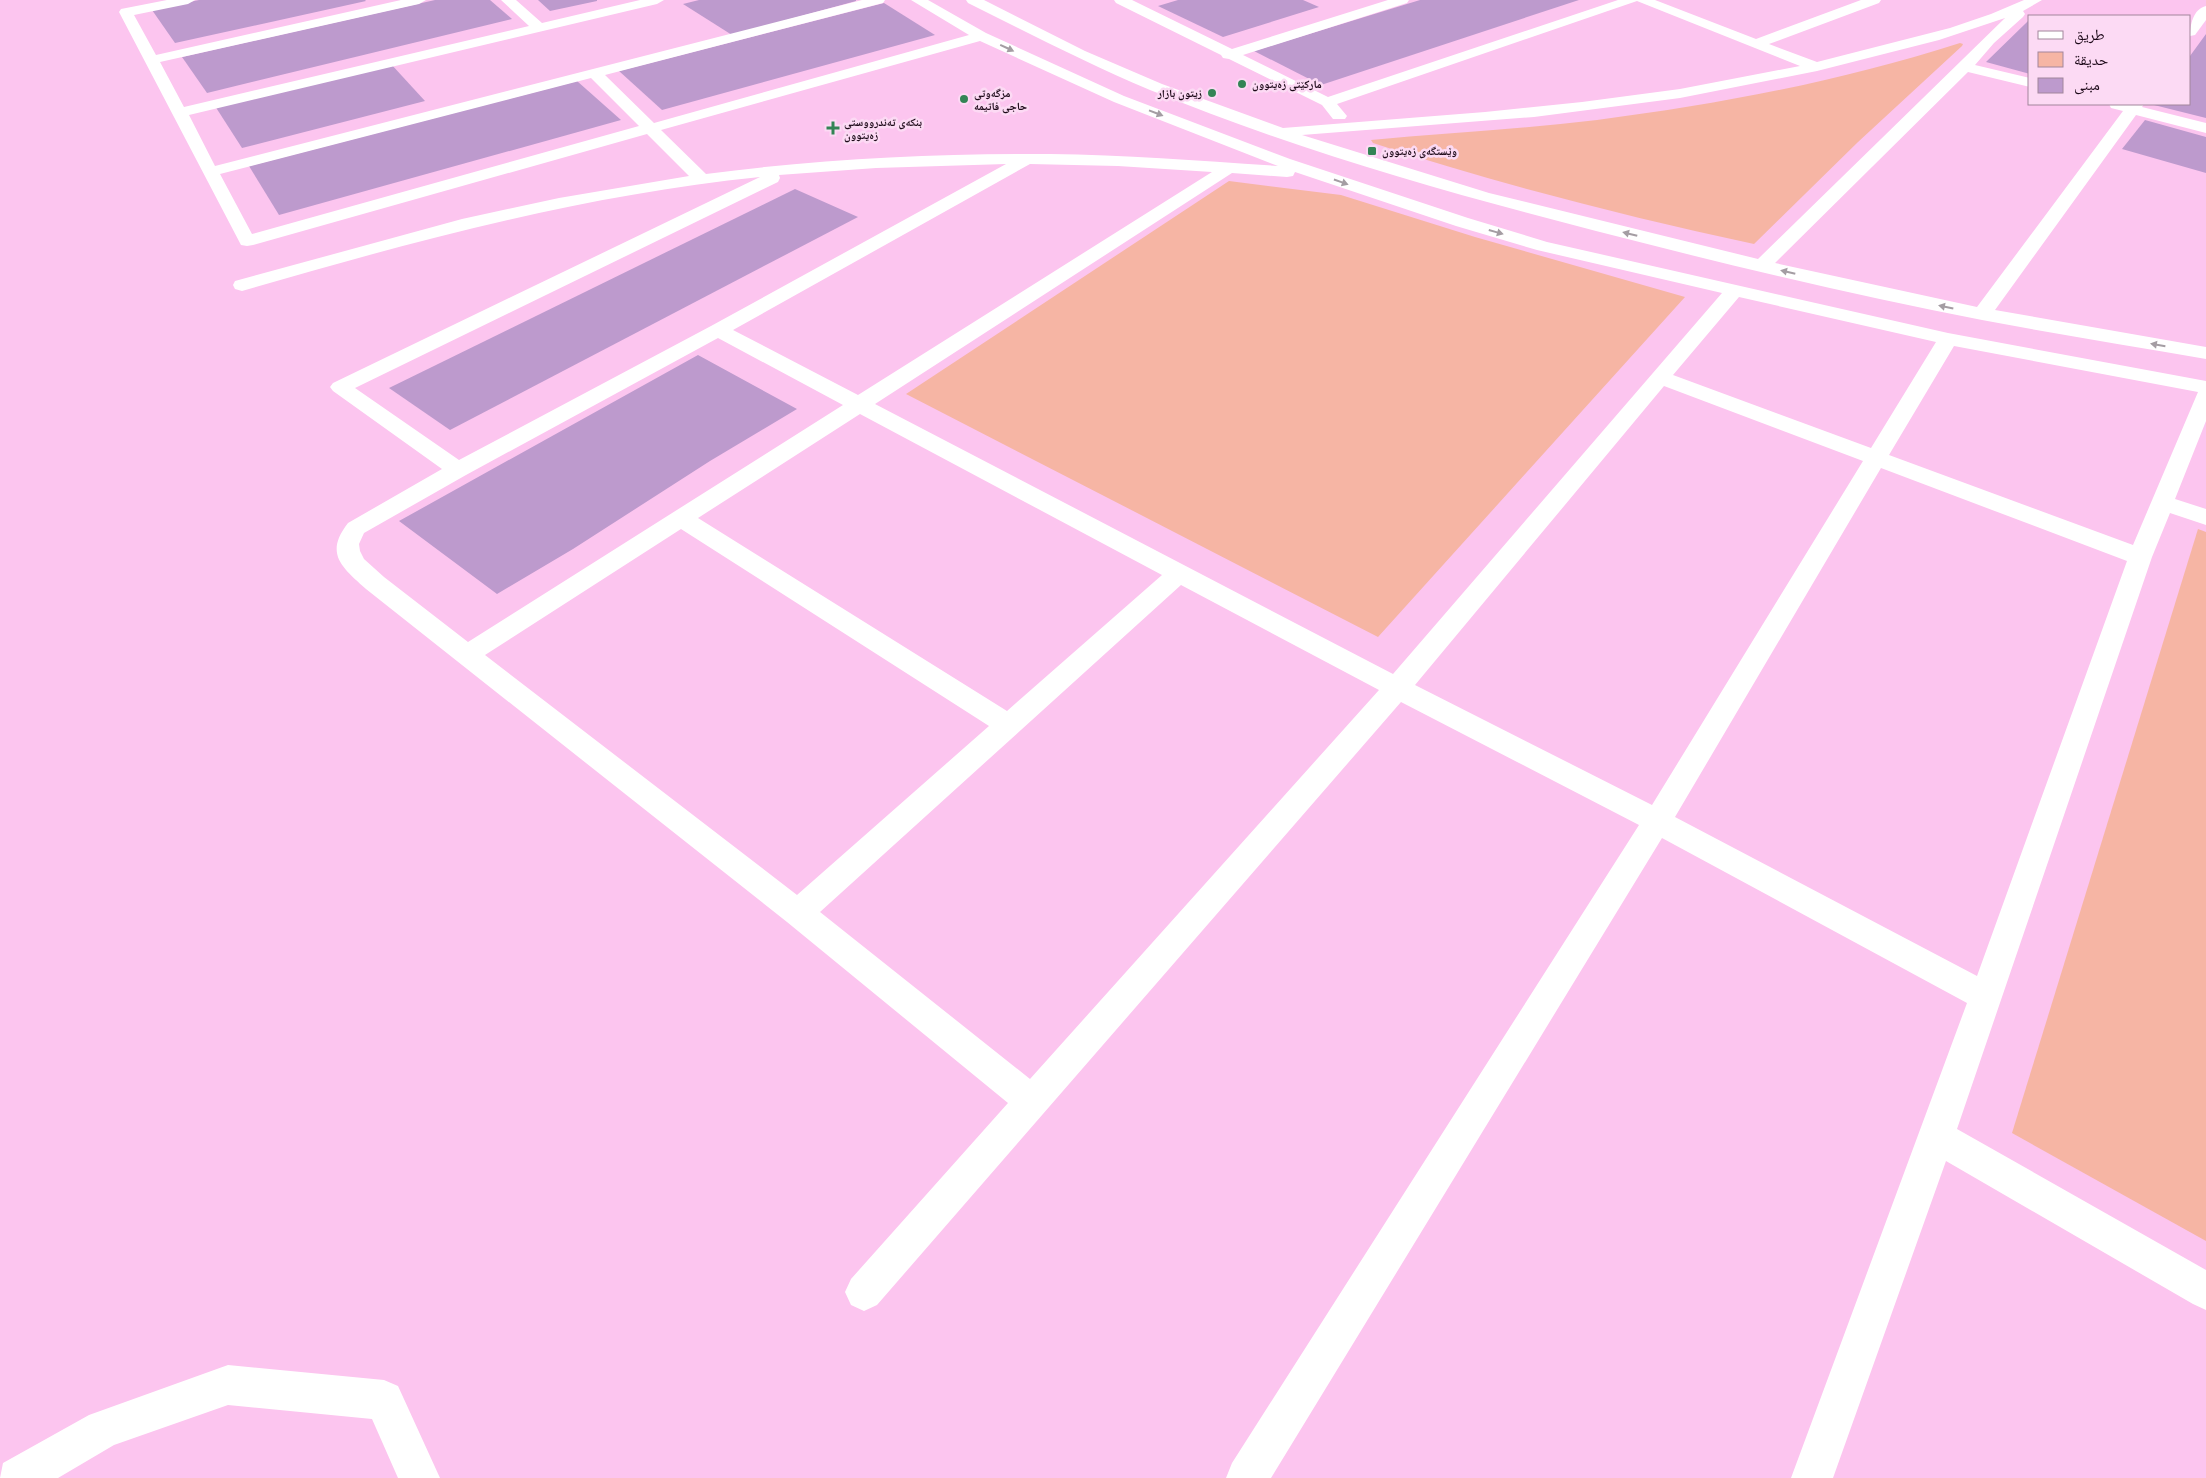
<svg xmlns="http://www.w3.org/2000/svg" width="2206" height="1478" viewBox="0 0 2206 1478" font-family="'Open Sans','Noto Naskh Arabic',sans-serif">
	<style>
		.green { fill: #f6b5a4 }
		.building { fill: #bd9acd }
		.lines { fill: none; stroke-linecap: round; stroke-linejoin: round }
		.minor { fill: #fff; fill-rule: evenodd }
		.oneway { fill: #a49da3 }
		.poi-dot { fill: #338455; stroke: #fcdaf4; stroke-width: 2 }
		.labels { text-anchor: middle; stroke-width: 5; stroke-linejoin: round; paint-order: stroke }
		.far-poi-label { font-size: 11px; font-weight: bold; fill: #1c0918; stroke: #fcdaf4; text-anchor: start }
	</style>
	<rect width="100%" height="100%" fill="#fcc5ef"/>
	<g class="green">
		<path d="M1960,43L1963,44L1962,46L1858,142L1754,244C1625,216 1498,184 1373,143L1371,140C1446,133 1522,129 1597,120C1720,104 1842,81 1960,43Z"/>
		<path d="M1229,181L1341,195L1475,237L1685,297L1378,637L906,394Z"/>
		<path d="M2198,529L2206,532V1241L2012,1133Z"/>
	</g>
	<g class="building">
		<path d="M199,0H365L366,1L175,43L152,10Z"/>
		<path d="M435,0H490L512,19L207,93L182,57Z"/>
		<path d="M538,0H597V1L550,11Z"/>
		<path d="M699,0H856V1L732,35L683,4Z"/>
		<path d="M1178,0H1303L1319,7L1223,37L1158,6Z"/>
		<path d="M1420,0H1579L1321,85L1254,51Z"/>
		<path d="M884,3L935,35L662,110L619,71Z"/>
		<path d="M2030,19V74L1986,62L2025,24Z"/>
		<path d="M2206,34V118L2150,104H2190V56Z"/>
		<path d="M391,64L425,101L242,148L215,106Z"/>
		<path d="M577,81L621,120L279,215L249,166Z"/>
		<path d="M2145,120L2206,137V173L2122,149Z"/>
		<path d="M795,189L858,217L450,430L389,388Z"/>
		<path d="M698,355L797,409L710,461L573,549L497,594L399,521Z"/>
	</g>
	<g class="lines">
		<g class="minor">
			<path d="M167,0H195L188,4L134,15L156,55L401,0H426L419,4L160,62L184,107L529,26L501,0H516L542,23L640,0H664L657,4L189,115L215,166L862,0H885L883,3L605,75L654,123L969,35L911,0H928L986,33L1124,96L1290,159L1468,218L1547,242L1948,333L2206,381V421L2175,499L2206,509V525L2170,513L2152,557L1957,1129L2206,1270V1310L2193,1304L1946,1161L1833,1478H1791L1967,1003L1662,838L1271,1478H1226L1232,1463L1639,825L1401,702L877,1305L864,1311L851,1305L845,1292L851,1279L1008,1103L787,922L366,589C342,567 324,554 348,523L442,469L333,391L330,387L333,383L760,177C584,195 418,240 249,289L242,291L235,289L233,285L235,281L462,219L559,198L689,176L647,134L253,245L247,246L241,245L119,12L121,9ZM980,41L1114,102L1278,166C1202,161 1126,155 1050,154C935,153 820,159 706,174L661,130ZM591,78L639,126L252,234L220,174ZM1006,164L711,326L459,460L355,388L778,182L780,178L779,175L876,168ZM1030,164L1118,166L1212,172L858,395L733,330ZM1295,172L1456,226L1537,250L1722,293L1393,674L875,404L1232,173L1287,177L1293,176ZM1739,297L1936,342L1871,448L1673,375ZM718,338L843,405L468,642L384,577L364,559L360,551L359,544L364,533L466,475ZM1954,346L2198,392L2133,545L1889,455ZM1664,386L1863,461L1652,805L1415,685ZM860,414L1162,575L1007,711L698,518ZM1881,468L2127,561L1977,976L1675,817ZM681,529L989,726L797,895L485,655ZM1181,585L1379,690L1030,1079L820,912Z"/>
			<path d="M966,0H984L1085,51L1162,84L1283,128L1485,112L1582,102L1680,89L1800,66L1637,1L1337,104L1347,116L1345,119H1333L1322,105L1229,59L1223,58L1221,55L1116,3L1114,0H1132L1232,49L1388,0H1409L1407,3L1243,55L1328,97L1618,0H1655L1756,39L1861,0H1881L1879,3L1769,44L1817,62L1950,28L1991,14L2024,0H2042L2023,11L2025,14L2023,17L1994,43L1975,65L2030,78V87L1968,72L1775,263L1977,307L2123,111L2111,108L2109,104H2144L2142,107L2206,123V133L2136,115L1995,310L2206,347V359C2131,346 2056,334 1982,320C1852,295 1724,264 1596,231C1445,192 1294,149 1150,90C1088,64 1028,33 968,3ZM2005,18L1758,259L1489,193L1302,135L1534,117L1680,98L1817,71L1939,40Z"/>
			<path d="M2206,6V20L2195,35L2190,36C2190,25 2193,9 2206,6Z"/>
			<path d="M228,1365L384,1380L398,1386L440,1478H398L372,1419L228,1405L114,1445L58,1478H0L3,1463L89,1415Z"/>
		</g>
	</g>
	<defs><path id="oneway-solid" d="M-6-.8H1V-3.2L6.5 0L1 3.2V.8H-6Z" transform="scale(1.25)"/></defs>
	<g class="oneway">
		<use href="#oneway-solid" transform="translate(1007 48) rotate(25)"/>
		<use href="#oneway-solid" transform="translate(1156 113) rotate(21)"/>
		<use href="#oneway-solid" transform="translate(1341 182) rotate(19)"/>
		<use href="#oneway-solid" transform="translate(1496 232) rotate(16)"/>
		<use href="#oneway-solid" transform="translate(1630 234) rotate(-166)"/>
		<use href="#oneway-solid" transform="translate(1788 272) rotate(-167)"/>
		<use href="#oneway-solid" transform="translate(1946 307) rotate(-168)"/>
		<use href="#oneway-solid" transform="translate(2158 345) rotate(-170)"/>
	</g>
	<g class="poi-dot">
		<circle cx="1242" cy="84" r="5"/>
		<circle cx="1212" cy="93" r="5"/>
		<circle cx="964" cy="99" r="5"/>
		<path d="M830.5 120.5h5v5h5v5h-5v5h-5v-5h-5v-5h5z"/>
		<rect x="1367" y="146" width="10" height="10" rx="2.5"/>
	</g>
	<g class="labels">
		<g class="far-poi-label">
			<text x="1252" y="88">مارکێتی زەیتوون</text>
			<text x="974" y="97">مزگەوتی<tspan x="974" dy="13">حاجی فاتیمە</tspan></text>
			<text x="1202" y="97" text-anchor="end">زيتون بازار</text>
			<text x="844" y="126">بنکەی تەندرووستی<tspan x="844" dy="13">زەیتوون</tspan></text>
			<text x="1382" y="155">وێستگەی زەیتوون</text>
		</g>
	</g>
	<rect x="2028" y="15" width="162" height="90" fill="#fcdaf4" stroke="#a2869c"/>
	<rect x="2038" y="31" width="25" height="8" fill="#ffffff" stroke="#a2869c"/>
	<text x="2074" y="40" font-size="15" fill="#1c0918">طريق</text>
	<rect x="2038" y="52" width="25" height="15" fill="#f6b5a4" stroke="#a2869c"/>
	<text x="2074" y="65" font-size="15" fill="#1c0918">حديقة</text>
	<rect x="2038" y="78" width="25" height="15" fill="#bd9acd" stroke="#a2869c"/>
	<text x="2074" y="90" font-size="15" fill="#1c0918">مبنى</text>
</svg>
